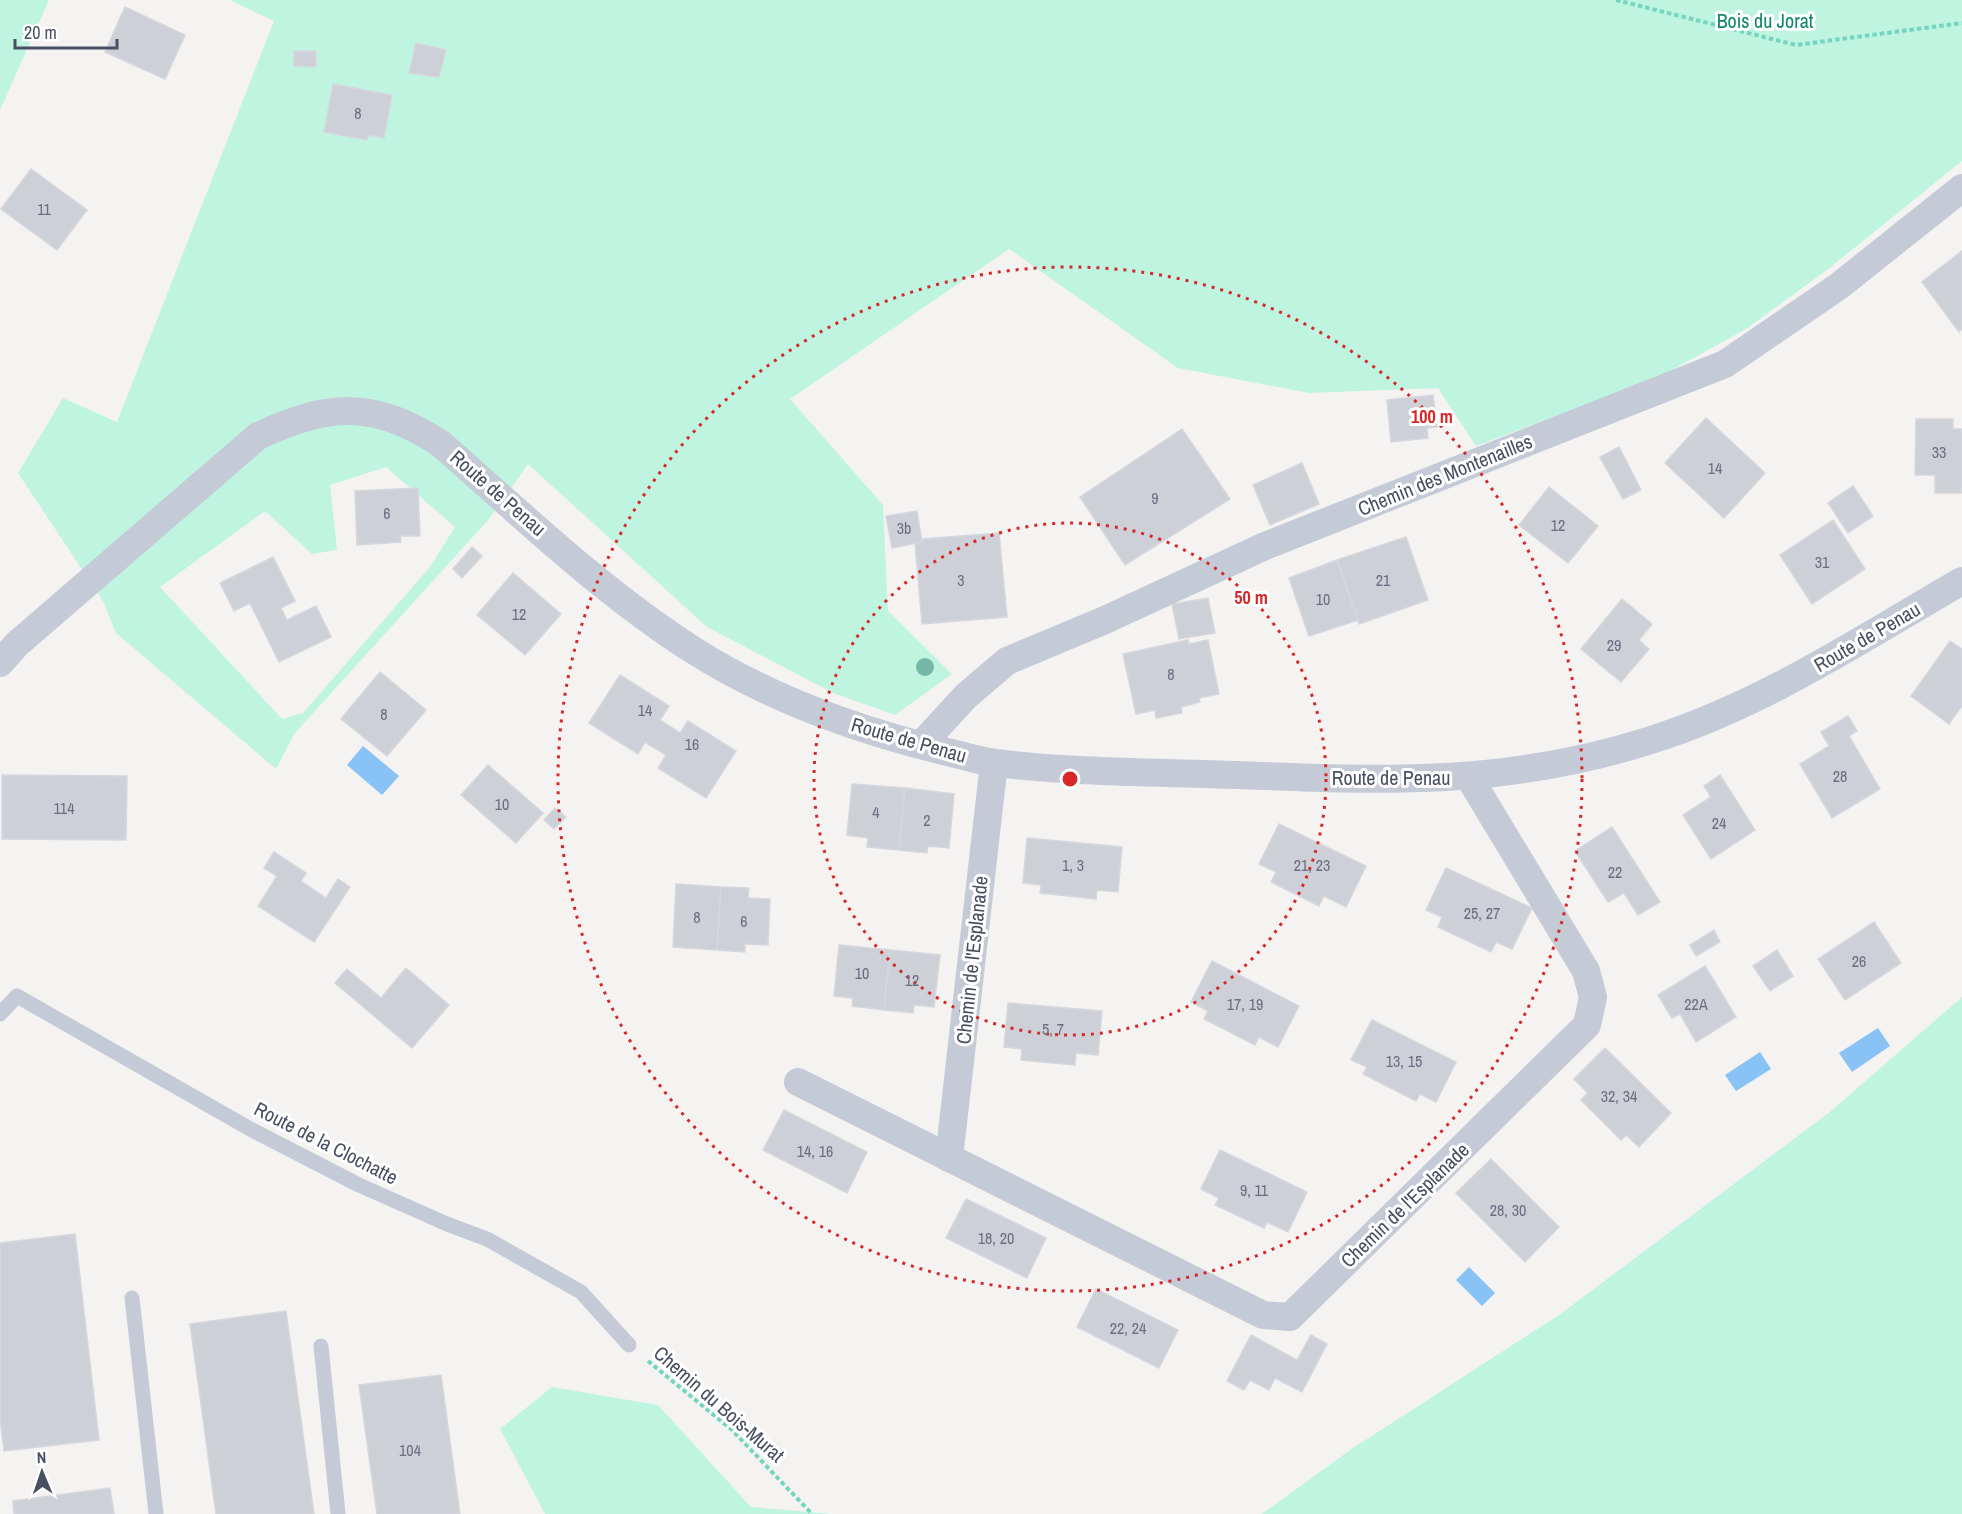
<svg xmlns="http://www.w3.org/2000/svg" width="1962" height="1514" viewBox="0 0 1962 1514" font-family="'Archivo Narrow',sans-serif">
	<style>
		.green { fill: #bff4e1; fill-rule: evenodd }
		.water { fill: #89c2f4 }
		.building { fill: #ced0d8; stroke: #d6d6de; stroke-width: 1.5 }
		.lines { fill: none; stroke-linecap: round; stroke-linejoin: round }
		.path { stroke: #73d5bf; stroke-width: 4; stroke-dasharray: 4.5 3; stroke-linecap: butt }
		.service { stroke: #c5cad7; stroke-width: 15 }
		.minor { stroke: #c5cad7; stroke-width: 28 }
		.tree { fill: #77b7a7 }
		.ring { fill: none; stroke: #d62828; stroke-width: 3; stroke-dasharray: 3 6 }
		.labels { text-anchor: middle; stroke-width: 6; stroke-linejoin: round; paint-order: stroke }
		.number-label { font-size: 16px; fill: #6a6f80 }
		.park-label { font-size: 20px; fill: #108669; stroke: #fff }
		.street-label { font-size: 20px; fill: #484f62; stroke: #fff }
		.centre { fill: #d62828; stroke: #fff; stroke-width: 3 }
		.ring-label { font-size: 18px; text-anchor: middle; font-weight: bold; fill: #d62828; stroke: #fff; stroke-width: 6; stroke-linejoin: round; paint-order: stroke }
	</style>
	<rect width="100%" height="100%" fill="#f4f3f2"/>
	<g class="green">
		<path d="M0,0H49L0,110Z"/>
		<path d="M230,0H1962V161L1827,270L1746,329L1659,377L1476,446L1438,388L1309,393L1178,368L1009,249L790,399L883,505L888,611L952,674L895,715L833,693L707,627L528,464L489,519L295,733L276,769L116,633L103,601L18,473L63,398L117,422L274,21ZM386,467L455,527L429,568L303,713L282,719L160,587L265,511L312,554L337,550L330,485Z"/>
		<path d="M1962,997V1514H1262L1350,1450L1559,1315L1831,1111Z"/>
		<path d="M552,1387L658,1405L751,1507L832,1514H545L500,1429Z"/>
	</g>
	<g class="water">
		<path d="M363,746L399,776L382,795L347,765Z"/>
		<path d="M1878,1028L1890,1046L1852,1072L1839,1053Z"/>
		<path d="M1760,1052L1771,1069L1736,1091L1725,1075Z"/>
		<path d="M1469,1267L1495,1293L1482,1306L1456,1280Z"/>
	</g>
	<g class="building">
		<path d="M125,7L185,35L165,79L105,52Z"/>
		<path d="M416,43L446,50L439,77L409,73Z"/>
		<path d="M294,51H316V67L294,66Z"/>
		<path d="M333,84L392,95L384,138L368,135L367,140L324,132Z"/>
		<path d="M31,169L87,210L57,250L1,209Z"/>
		<path d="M1962,251V329L1959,332L1922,282Z"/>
		<path d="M1433,395L1437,427L1427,428L1428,438L1391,442L1387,400Z"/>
		<path d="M1706,418L1765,473L1724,518L1665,463Z"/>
		<path d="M1916,419H1953V429H1962V493H1935V475H1915Z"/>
		<path d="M1182,429L1230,499L1125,565L1080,497Z"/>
		<path d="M1619,447L1641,490L1623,499L1600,457Z"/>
		<path d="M1302,463L1319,504L1270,525L1253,485Z"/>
		<path d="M1853,486L1873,516L1848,533L1828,503Z"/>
		<path d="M1549,487L1598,526L1568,563L1519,525Z"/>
		<path d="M418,488L420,536H400L401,542L357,545L355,491Z"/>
		<path d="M917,511L922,542L892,548L886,516Z"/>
		<path d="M1833,520L1865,569L1812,604L1780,555Z"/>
		<path d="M999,533L1007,617L922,624L915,544L922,542V539Z"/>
		<path d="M1406,537L1428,600L1359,624L1337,560Z"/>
		<path d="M472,547L482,556L462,578L453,569Z"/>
		<path d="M273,557L295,601L281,608L287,620L316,606L331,637L279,662L250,603L234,611L220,583Z"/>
		<path d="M1337,560L1358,620L1309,636L1289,578Z"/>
		<path d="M513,573L561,614L525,655L477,615Z"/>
		<path d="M1208,598L1215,633L1179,639L1172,604Z"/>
		<path d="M1622,599L1652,624L1639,640L1649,649L1621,682L1581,649Z"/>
		<path d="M1188,640L1189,644L1208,640L1219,694L1199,698L1200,702L1181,707L1182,713L1156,718L1155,710L1136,714L1123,654Z"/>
		<path d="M1950,641L1962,649V706L1949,724L1911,696Z"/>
		<path d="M380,672L426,710L387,756L341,719Z"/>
		<path d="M620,675L669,706L660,720L680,733L688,721L736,751L706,798L658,768L666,755L645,742L638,754L589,723Z"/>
		<path d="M1848,716L1857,731L1849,736L1880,789L1832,818L1800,764L1829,746L1821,732Z"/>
		<path d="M488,765L543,813L516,843L461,795Z"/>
		<path d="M2,775L127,776L126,840L2,839Z"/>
		<path d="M1720,775L1755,830L1711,859L1683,815L1711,797L1704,786Z"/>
		<path d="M852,784L905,788L899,850L867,847L868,838L847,835Z"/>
		<path d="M905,788L954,794L949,848L928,846L927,853L899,850Z"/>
		<path d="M555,808L566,817L554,829L544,820Z"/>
		<path d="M1279,824L1366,866L1346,907L1324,896L1319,906L1271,882L1276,872L1259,864Z"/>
		<path d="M1612,827L1660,902L1638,915L1624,893L1608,902L1575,851Z"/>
		<path d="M1027,838L1122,847L1118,892L1097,890L1096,899L1040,893L1041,885L1023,883Z"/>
		<path d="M274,852L306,873L301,881L326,898L338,879L350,887L314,942L258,906L277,876L264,868Z"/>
		<path d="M1446,868L1532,908L1512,949L1496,942L1491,952L1438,927L1442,917L1426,910Z"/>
		<path d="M676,884L721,887L717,950L673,947Z"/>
		<path d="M721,887L749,888L748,898L770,899L768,945L745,944V952L717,950Z"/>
		<path d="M1874,922L1901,963L1845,1000L1818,959Z"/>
		<path d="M1714,930L1720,942L1696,956L1690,945Z"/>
		<path d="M839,945L890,950L884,1010L852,1006L853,998L834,996Z"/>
		<path d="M890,950L940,955L934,1007L914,1005L913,1013L884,1010Z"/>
		<path d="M1777,950L1793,976L1770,991L1753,966Z"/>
		<path d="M1212,961L1299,1006L1278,1047L1259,1037L1255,1045L1204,1019L1208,1011L1191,1002Z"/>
		<path d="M1705,966L1736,1017L1696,1042L1680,1014L1672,1018L1658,995Z"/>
		<path d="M406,968L449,1005L412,1048L335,983L347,969L381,998Z"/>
		<path d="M1008,1003L1102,1011L1098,1055L1076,1053L1075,1065L1021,1060L1022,1049L1004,1047Z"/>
		<path d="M1372,1020L1456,1062L1436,1102L1420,1094L1416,1101L1363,1074L1367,1067L1351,1060Z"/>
		<path d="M1605,1048L1671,1113L1639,1147L1626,1135L1621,1140L1581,1100L1588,1093L1574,1079Z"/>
		<path d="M784,1110L867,1152L847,1193L763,1150Z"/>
		<path d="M1220,1150L1307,1192L1288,1232L1267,1222L1264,1228L1215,1205L1219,1198L1201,1189Z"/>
		<path d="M1491,1159L1559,1227L1525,1262L1456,1193Z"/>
		<path d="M966,1199L1046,1238L1027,1278L946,1238Z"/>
		<path d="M75,1234L99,1440L4,1451L0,1418V1243Z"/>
		<path d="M1096,1289L1178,1330L1159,1368L1077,1327Z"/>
		<path d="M286,1311L314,1514H216L190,1324Z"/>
		<path d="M1251,1335L1297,1360L1311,1335L1327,1344L1302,1392L1275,1378L1269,1390L1250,1380L1244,1390L1227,1381Z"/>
		<path d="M441,1375L460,1514H377L359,1385Z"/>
		<path d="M110,1488L114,1514H14L13,1501Z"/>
	</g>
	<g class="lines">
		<g class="path">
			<path d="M1616,0L1796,45L1962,23"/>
			<path d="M648,1361L732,1430L812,1514"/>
		</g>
		<g class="service">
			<path d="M0,1014L17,996L252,1130L359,1185L447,1224L487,1239L581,1292L629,1345"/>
			<path d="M132,1298L156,1514"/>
			<path d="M321,1346L338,1514"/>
		</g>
		<g class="minor">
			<path d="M0,663L17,644L258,436C328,403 375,400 441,444C522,515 602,592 693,650C767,697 854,729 939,750C958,754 977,761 996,763C1076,773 1158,772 1238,775C1385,781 1507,786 1651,740C1763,705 1861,639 1962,581"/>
			<path d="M921,745L966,696L1007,661L1105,620L1265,546L1725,364L1839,286L1962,188"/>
			<path d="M798,1082L1263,1315L1290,1317L1587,1025L1593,997L1586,971L1469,777"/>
			<path d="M949,1158L994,763"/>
		</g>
	</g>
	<circle class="tree" cx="925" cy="667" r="9"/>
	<g class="ring">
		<circle cx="1070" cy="779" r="256"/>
		<circle cx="1070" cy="779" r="512"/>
	</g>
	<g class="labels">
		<g class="number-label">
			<text x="358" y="119">8</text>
			<text x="44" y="215">11</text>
			<text x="1939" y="458">33</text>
			<text x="1715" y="474">14</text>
			<text x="1155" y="504">9</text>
			<text x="387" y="519">6</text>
			<text x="1558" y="531">12</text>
			<text x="904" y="534">3b</text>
			<text x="1822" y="568">31</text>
			<text x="961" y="586">3</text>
			<text x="1383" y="586">21</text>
			<text x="1323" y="605">10</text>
			<text x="519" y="620">12</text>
			<text x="1614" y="651">29</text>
			<text x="1171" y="680">8</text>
			<text x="645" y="716">14</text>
			<text x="384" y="720">8</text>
			<text x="692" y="750">16</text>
			<text x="1840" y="782">28</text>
			<text x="502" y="810">10</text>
			<text x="64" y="814">114</text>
			<text x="876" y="818">4</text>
			<text x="927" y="826">2</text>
			<text x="1719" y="829">24</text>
			<text x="1073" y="871">1, 3</text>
			<text x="1312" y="871">21, 23</text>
			<text x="1615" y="878">22</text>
			<text x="1482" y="919">25, 27</text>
			<text x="697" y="923">8</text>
			<text x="744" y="927">6</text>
			<text x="1859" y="967">26</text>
			<text x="862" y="979">10</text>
			<text x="912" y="986">12</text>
			<text x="1245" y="1010">17, 19</text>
			<text x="1696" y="1010">22A</text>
			<text x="1053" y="1035">5, 7</text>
			<text x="1404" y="1067">13, 15</text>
			<text x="1619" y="1102">32, 34</text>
			<text x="815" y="1157">14, 16</text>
			<text x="1254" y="1196">9, 11</text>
			<text x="1508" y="1216">28, 30</text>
			<text x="996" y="1244">18, 20</text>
			<text x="1128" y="1334">22, 24</text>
			<text x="410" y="1456">104</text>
		</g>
		<g class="park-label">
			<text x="1765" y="28">Bois du Jorat</text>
		</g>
		<g class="street-label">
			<text transform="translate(1445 475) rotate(-22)" y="7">Chemin des Montenailles</text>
			<text transform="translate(498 493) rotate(41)" y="7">Route de Penau</text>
			<text transform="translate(1867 637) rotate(-30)" y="7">Route de Penau</text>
			<text transform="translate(909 740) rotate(16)" y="7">Route de Penau</text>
			<text x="1391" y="785">Route de Penau</text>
			<text transform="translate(972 960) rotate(-84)" y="7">Chemin de l'Esplanade</text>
			<text transform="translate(326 1143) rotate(27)" y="7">Route de la Clochatte</text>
			<text transform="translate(1405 1205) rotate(-44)" y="7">Chemin de l'Esplanade</text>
			<text transform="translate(719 1404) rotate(41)" y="7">Chemin du Bois-Murat</text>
		</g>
	</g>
	<circle cx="1070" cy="779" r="9" class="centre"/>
	<g class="ring-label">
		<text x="1432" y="423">100 m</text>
		<text x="1251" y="604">50 m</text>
	</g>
	<g transform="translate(42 1472) rotate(358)" stroke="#ffffff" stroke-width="4.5" paint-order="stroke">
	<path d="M0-4.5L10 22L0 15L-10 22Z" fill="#484f62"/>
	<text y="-9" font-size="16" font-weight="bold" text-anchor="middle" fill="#484f62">N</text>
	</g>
	<path d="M15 39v9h102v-9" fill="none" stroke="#484f62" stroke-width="3"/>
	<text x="24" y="39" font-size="18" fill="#484f62" stroke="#ffffff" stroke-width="4.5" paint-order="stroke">20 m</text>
</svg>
